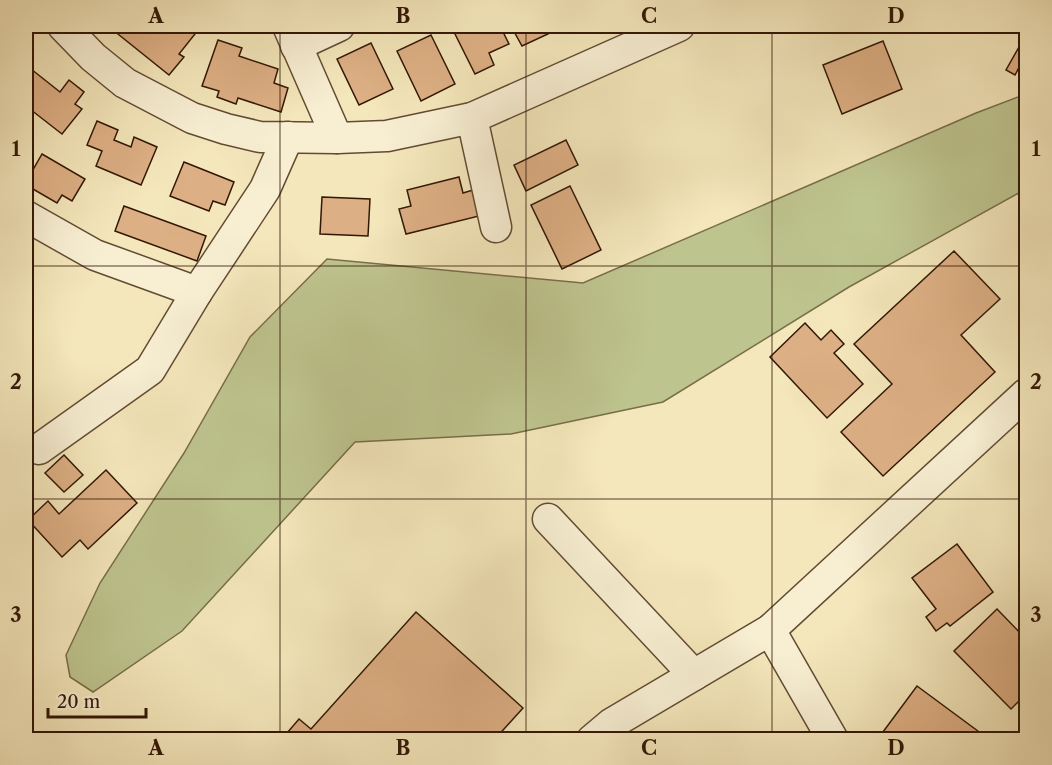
<svg xmlns="http://www.w3.org/2000/svg" width="1052" height="765" font-family="'Libre Caslon Text',serif">
	<rect width="100%" height="100%" fill="#f4e7bb"/>
	<filter id="stains"><feTurbulence type="fractalNoise" baseFrequency=".00333" numOctaves="4"/><feColorMatrix values="0 0 0 0 .2 0 0 0 0 .09 0 0 0 0 .02 0 0 0 .5 -.17"/></filter>
	<radialGradient id="worn" r=".72"><stop offset=".6" stop-color="#630" stop-opacity="0"/><stop offset="1" stop-color="#630" stop-opacity=".3"/></radialGradient>
	<path fill="#bec48e" stroke="#786e4a" stroke-width="1.5" d="M1026 94V189L849 287 663 402 511 434 355 442 182 631 93 692 70 677 66 655 100 583 184 453 250 337 327 259 583 283 976 113Z"/>
	<g fill="#ddaf84" stroke="#321706" stroke-width="1.5">
		<path d="M108 26H184L195 34 179 54 184 57 169 75Z"/>
		<path d="M451 26H500L509 44 489 53 494 65 475 74Z"/>
		<path d="M511 26H565L522 46Z"/>
		<path d="M431 35 455 84 421 101 397 51Z"/>
		<path d="M218 40 242 48 239 56 278 69 274 83 288 88 281 112 238 98 236 104 217 97 219 91 202 86Z"/>
		<path d="M883 41 902 89 842 114 823 65Z"/>
		<path d="M371 43 393 89 359 105 337 59Z"/>
		<path d="M1019 47 1026 51V54L1015 75 1006 70Z"/>
		<path d="M26 65 60 92 69 80 84 92 75 104 82 109 62 134 26 106Z"/>
		<path d="M97 121 118 130 114 140 131 147 134 137 157 147 141 185 96 166 102 151 87 145Z"/>
		<path d="M566 140 578 165 526 191 514 165Z"/>
		<path d="M42 154 85 179 72 201 62 195 57 203 26 185V182Z"/>
		<path d="M184 162 234 182 225 205 213 201 209 211 170 196Z"/>
		<path d="M459 177 463 193 473 190 479 216 406 234 399 209 411 206 407 190Z"/>
		<path d="M570 186 601 250 562 269 531 205Z"/>
		<path d="M322 197 370 199 368 236 320 234Z"/>
		<path d="M124 206 206 236 197 261 115 231Z"/>
		<path d="M954 251 1000 299 961 335 995 372 883 476 841 432 892 384 854 344Z"/>
		<path d="M805 323 821 340 831 330 844 344 834 353 863 384 827 418 770 357Z"/>
		<path d="M64 455 83 475 64 492 45 473Z"/>
		<path d="M106 470 137 503 88 549 80 540 62 557 28 520 48 501 59 514Z"/>
		<path d="M957 544 993 592 950 626 947 623 936 631 926 617 936 609 912 578Z"/>
		<path d="M997 609 1026 639V694L1011 709 954 651Z"/>
		<path d="M416 612 523 708 494 740H281L299 719 311 729Z"/>
		<path d="M917 686 990 740H877Z"/>
	</g>
	<g fill="none" stroke-linecap="round" stroke-linejoin="round">
		<g stroke="#624b33" stroke-width="33">
			<g id="street">
				<path d="M63 26 93 57 125 83 192 118 226 129 260 137 337 138 387 136 472 118 679 26"/>
				<path d="M288 26 337 138"/>
				<path d="M296 46 339 26"/>
				<path d="M472 118 496 227"/>
				<path d="M26 216 95 255 197 292"/>
				<path d="M39 449 150 370 197 292 265 189 288 137"/>
				<path d="M548 519 694 675"/>
				<path d="M770 630 833 740"/>
				<path d="M592 740 611 724 770 630 1026 394"/>
			</g>
		</g>
		<use href="#street" stroke="#f8efd3" stroke-width="30"/>
	</g>
	<path fill="none" stroke="#321706" stroke-width="1.5" stroke-opacity="0.55" d="M280 26V740M526 26V740M772 26V740M26 266H1026M26 499H1026"/>
	<rect width="1052" height="765" fill="none" stroke="#f4e7bb" stroke-width="66"/>
	<path d="M48 708v9h98v-9" fill="none" stroke="#321706" stroke-width="3"/>
	<text x="57" y="708" font-size="18" fill="#321706" stroke="#f8efd3" stroke-width="4.5" paint-order="stroke">20 m</text>
	<rect x="33" y="33" width="986" height="699" fill="none" stroke="#321706" stroke-width="2"/>
	<g font-size="20" text-anchor="middle" font-weight="bold" fill="#321706">
		<text x="156" y="23">A</text>
		<text x="403" y="23">B</text>
		<text x="649" y="23">C</text>
		<text x="896" y="23">D</text>
		<text x="16" y="156">1</text>
		<text x="1036" y="156">1</text>
		<text x="16" y="389">2</text>
		<text x="1036" y="389">2</text>
		<text x="16" y="622">3</text>
		<text x="1036" y="622">3</text>
		<text x="156" y="755">A</text>
		<text x="403" y="755">B</text>
		<text x="649" y="755">C</text>
		<text x="896" y="755">D</text>
	</g>
	<rect width="100%" height="100%" filter="url(#stains)"/>
	<rect width="100%" height="100%" fill="url(#worn)"/>
</svg>
